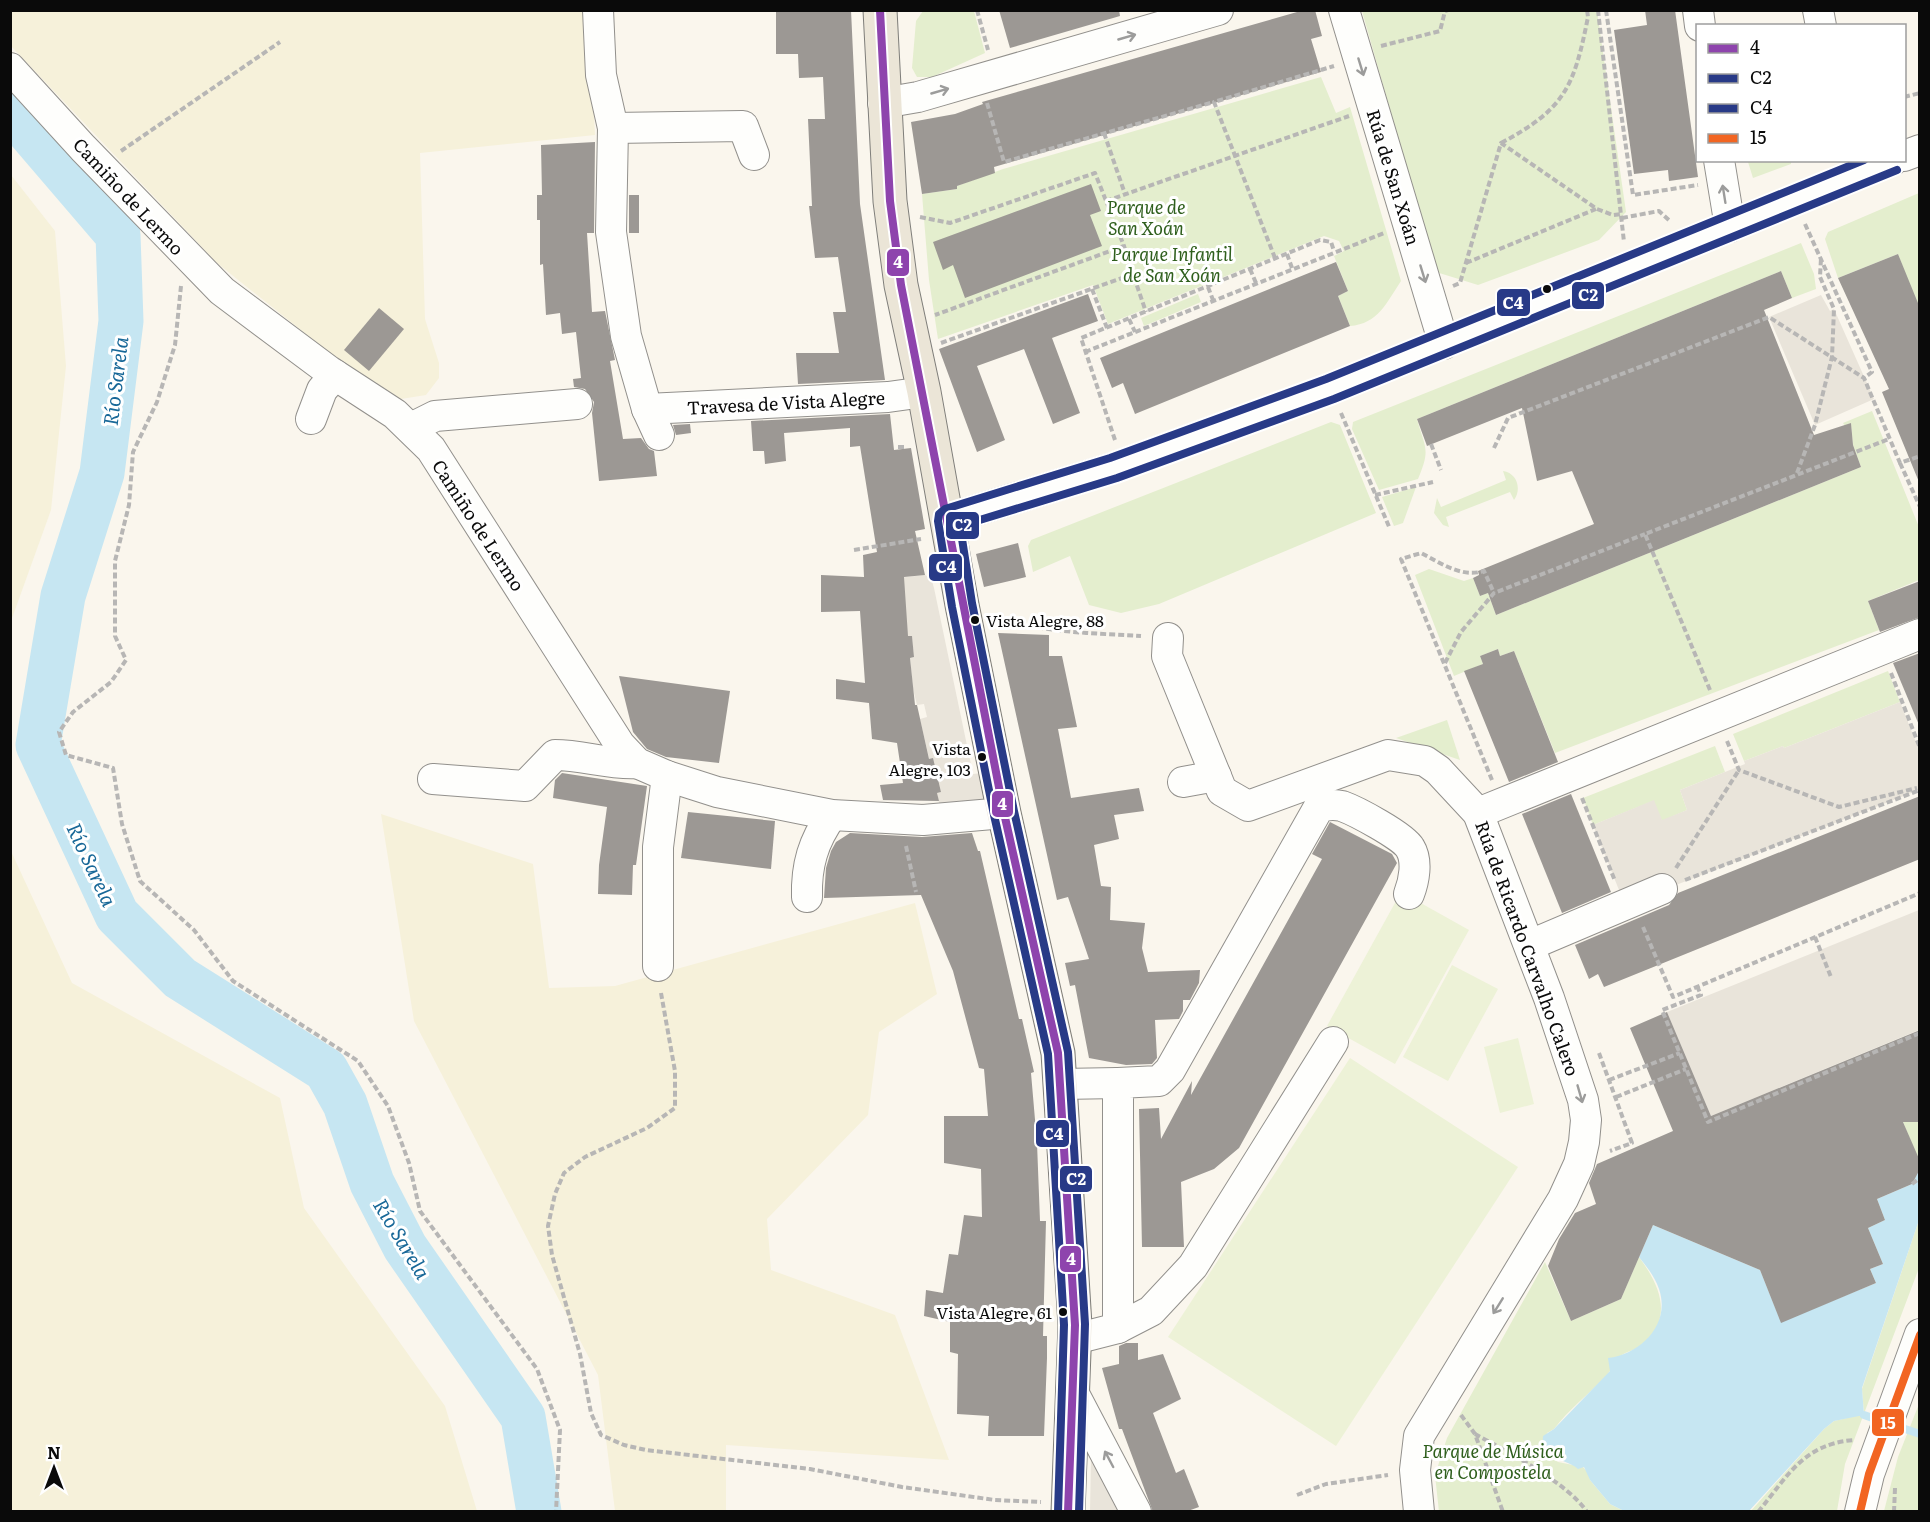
<svg xmlns="http://www.w3.org/2000/svg" width="1930" height="1522" font-family="Literata,serif">
	<rect width="100%" height="100%" fill="#faf6ed"/>
	<g fill="#f6f1da">
		<path d="M11 11H589L595 135 420 153 425 319 439 363V378L426 395 401 399 326 350 217 263 11 46Z"/>
		<path d="M11 175 55 231 66 366 51 510 11 621Z"/>
		<path d="M381 814 533 864 549 988 615 986 915 903 937 994 879 1032 868 1115 767 1219 771 1270 895 1315 949 1460 726 1445V1511H615L598 1375 414 1021Z"/>
		<path d="M10 849 72 983 280 1098 304 1208 445 1406 477 1511H11Z"/>
	</g>
	<g fill="#e4eece">
		<path d="M923 11H974L985 53 932 77H917L912 68 916 21Z"/>
		<path d="M1362 11H1597L1626 212 1599 240 1478 285 1436 272Z"/>
		<path d="M1321 77 1336 113 1350 107 1401 281C1387 302 1378 324 1350 326L1338 296 1348 291 1334 256 1344 251 1339 241 1324 236 1108 324 1093 285 938 339 929 280 922 194 957 189V186L1003 169Z"/>
		<path d="M1762 161H1791V164L1753 178 1748 162Z"/>
		<path d="M1919 193V310L1898 254 1838 278 1825 239 1828 232Z"/>
		<path d="M1801 243 1814 274 1816 289 1792 298 1781 271 1417 419C1425 449 1431 448 1418 479L1379 490 1352 429 1353 422Z"/>
		<path d="M1198 294 1201 302 1144 326 1141 318Z"/>
		<path d="M1872 411 1919 527V580L1868 601 1879 630 1555 753 1514 651 1500 656 1498 649 1480 656 1483 664 1454 676 1415 575 1429 569 1464 581 1473 578 1480 596 1488 593 1496 615 1861 467 1853 445 1851 423 1845 426 1843 423Z"/>
		<path d="M1331 422 1340 425 1376 513 1159 604 1121 613 1089 605 1070 556 1033 572 1028 546 1031 540Z"/>
		<path d="M1503 471C1517 473 1522 489 1514 500L1510 492 1446 517 1449 527 1443 525 1434 513 1437 498 1441 507 1506 480Z"/>
		<path d="M1416 487 1403 523 1394 526 1382 497Z"/>
		<path d="M1888 671 1900 702 1784 748 1783 746 1744 761 1733 734Z"/>
		<path d="M1447 720 1460 760 1396 738Z"/>
		<path d="M1715 746 1725 772 1680 790 1687 810 1662 821 1653 801 1593 825 1583 798Z"/>
		<path d="M1901 1117 1919 1122V1161Z"/>
		<path d="M1919 1220V1268L1845 1464 1837 1511 1750 1512 1824 1429 1834 1421 1864 1414 1862 1389Z"/>
		<path d="M1639 1257C1659 1284 1674 1316 1644 1344 1637 1350 1626 1351 1619 1357 1614 1362 1611 1371 1606 1376 1589 1394 1569 1409 1554 1429L1547 1433 1543 1453 1558 1462 1583 1467 1589 1474 1590 1480 1610 1504 1624 1511 1439 1512 1435 1475 1447 1438 1545 1262 1571 1321 1621 1299Z"/>
		<path d="M1919 1404V1511H1884L1898 1457Z"/>
	</g>
	<g fill="#edf2d7">
		<path d="M1401 892 1469 930 1395 1064 1327 1026Z"/>
		<path d="M1452 965 1498 989 1448 1081 1403 1057Z"/>
		<path d="M1518 1038 1534 1104 1500 1113 1484 1047Z"/>
		<path d="M1350 1058 1518 1167 1336 1446 1168 1337Z"/>
	</g>
	<g fill="#e9e4da">
		<path d="M1821 295 1830 311 1834 309 1874 399 1815 425 1769 317Z"/>
		<path d="M925 575 931 578 934 588 973 774 982 773 988 802 941 812 937 793 941 792 938 779 934 780 920 719 927 717 924 704 917 705 913 689 910 658 914 657 912 637 908 636 888 579Z"/>
		<path d="M1900 702 1919 750V790L1625 905 1593 825 1654 800 1662 820 1687 810 1680 790 1745 764 1744 761 1783 746 1784 748Z"/>
		<path d="M1919 910V1030L1711 1116 1667 1012Z"/>
		<path d="M1094 1457 1119 1511 1090 1512 1091 1458Z"/>
	</g>
	<path fill="#c6e6f2" d="M1919 1169V1220L1862 1388 1864 1415 1834 1421 1824 1429 1749 1511H1624L1610 1504 1590 1480 1584 1467 1578 1469C1571 1462 1554 1459 1542 1452L1543 1436 1554 1429 1610 1371 1608 1358C1641 1354 1671 1324 1659 1289 1655 1277 1647 1267 1639 1257L1653 1225 1760 1270 1781 1322 1876 1283 1870 1269 1883 1264 1868 1228 1885 1220 1877 1199 1912 1184Z"/>
	<g fill="none" stroke-linecap="round" stroke-linejoin="round">
		<g stroke="#c6e6f2" stroke-width="8">
			<path d="M1864 1415 1881 1421"/>
			<path d="M1893 1425 1920 1434"/>
		</g>
		<path stroke="#c6e6f2" stroke-width="45" d="M10 109 118 235 121 321 102 473 63 596 38 745 117 915 180 978 326 1070 345 1104 372 1183 405 1247 523 1417 539 1512"/>
	</g>
	<g fill="#9c9894">
		<path d="M776 10H851L860 204 885 380 798 384 796 353H839L833 312H846L838 257 815 258 809 206H812L808 119H825L823 77 799 78 798 54H776Z"/>
		<path d="M999 10H1119L1120 16 1010 48Z"/>
		<path d="M1304 10H1315L1322 36 1311 39 1321 72 994 167 995 173 957 186V189L922 194 911 122 955 114 983 104 982 102Z"/>
		<path d="M1645 10H1675L1698 177 1669 181 1668 170 1634 174 1614 30 1647 25Z"/>
		<path d="M595 142 594 233H587L592 312 605 311 615 360 610 361 623 439 641 438 649 449 654 451 657 476 599 481 592 413 594 402 585 389 574 387 573 379 581 378 576 332 562 334 560 313 546 315 543 264 540 265V220H537V195H542L541 145Z"/>
		<path d="M1091 184 1101 211 1090 215 1102 246 965 298 953 265 943 270 933 242Z"/>
		<rect x="629" y="195" width="10" height="38"/>
		<path d="M1898 254 1920 308 1919 482 1882 392 1889 389 1838 278Z"/>
		<path d="M1336 262 1348 291 1338 296 1350 326 1135 414 1123 383 1112 388 1100 358Z"/>
		<path d="M1781 271 1792 298 1764 310 1814 435 1851 423 1853 445 1861 467 1496 615 1488 593 1480 596 1473 578 1479 575 1478 571 1594 524 1572 471 1537 481 1522 408 1427 446 1417 419Z"/>
		<path d="M1088 294 1098 321 1052 338 1080 413 1053 424 1024 349 977 366 1005 440 977 452 939 349Z"/>
		<path d="M379 308 404 329 369 371 344 350Z"/>
		<path d="M890 414 894 450 911 448 925 529 915 531 925 575 904 577 908 636H912L914 657 910 658 915 705H917L929 759 933 758 941 792 937 793 939 801 877 800H883L880 785 903 783 897 743 872 739 869 703 836 699V679L865 683 860 611 821 612V575L864 577 863 555 877 552 860 446 850 447V428L784 433 786 461 765 464 764 451H753L751 421Z"/>
		<path d="M690 424 691 433 676 435 673 425Z"/>
		<path d="M1018 543 1026 577 984 587 976 554Z"/>
		<path d="M1920 581V617L1880 632 1868 601Z"/>
		<path d="M998 633 1049 635V656H1062L1077 727 1058 729 1071 798 1139 788 1144 811 1114 815 1119 839 1094 845 1101 886 1111 887 1110 920 1145 923 1142 948 1148 972 1200 970 1199 983 1190 1000H1183V1011L1179 1019 1155 1020 1157 1058 1152 1064 1126 1065 1089 1058 1075 985 1070 986 1065 963 1089 959 1068 897 1057 900Z"/>
		<path d="M1498 649 1500 656 1514 651 1558 762 1509 782 1464 671 1483 664 1480 656Z"/>
		<path d="M1920 653V725H1919L1893 663Z"/>
		<path d="M619 676 730 691 719 763 666 757 647 749 633 732Z"/>
		<path d="M562 773 647 786 636 865H633L632 895 598 894 599 865 607 807 553 798 555 780Z"/>
		<path d="M1571 794 1611 892 1562 913 1522 814Z"/>
		<path d="M1920 796V859L1604 987 1598 974 1589 979 1575 945 1669 905 1678 893Z"/>
		<path d="M688 812 775 821 771 869 681 858Z"/>
		<path d="M1330 822 1392 854 1397 863 1239 1148 1214 1169 1181 1182 1184 1247H1142L1139 1109 1159 1108 1161 1139 1192 1081 1191 1095 1322 859 1312 854Z"/>
		<path d="M850 833 922 837 972 833 978 851H980L1019 1019H1022L1034 1072 1031 1073 1037 1143 1040 1221H1046L1043 1336H1047V1358L1044 1436H988L989 1416 957 1414 958 1354 950 1352V1322L924 1316 926 1290 943 1293 949 1254 958 1255 964 1215 982 1217 981 1169 944 1163V1116H988L984 1069 979 1068 953 971 921 895 824 898 826 868 831 851 836 842Z"/>
		<path d="M1667 1012 1711 1116 1920 1030V1122H1903L1920 1161V1169L1912 1184 1877 1199 1885 1220 1868 1228 1883 1264 1870 1269 1876 1283 1781 1323 1760 1270 1653 1225 1621 1299 1571 1321 1548 1266 1559 1239 1575 1213 1596 1204 1589 1183 1597 1164 1673 1131 1630 1028Z"/>
		<path d="M1126 1343H1138V1360L1163 1354 1181 1399 1153 1413 1176 1473 1184 1469 1199 1507 1185 1512H1153L1122 1429H1119L1102 1368 1119 1364V1346Z"/>
	</g>
	<g fill="none" stroke-linecap="round" stroke-linejoin="round">
		<g stroke="#92908c" stroke-width="32">
			<g id="minor">
				<path d="M598 10 601 75 613 128 611 232 626 336 647 409 888 397 924 392"/>
				<path d="M1344 10 1444 344"/>
				<path d="M1698 10 1700 26"/>
				<path d="M1818 10 1821 26"/>
				<path d="M10 68 83 148 222 291 329 371 395 414 431 449 620 745 637 763 667 776 717 792 832 815 923 820 1004 813"/>
				<path d="M883 103 918 97 1218 10"/>
				<path d="M613 128 743 126 754 155"/>
				<path d="M1904 156 1920 150"/>
				<path d="M1719 160 1730 227"/>
				<path d="M647 409 659 435"/>
				<path d="M311 419 322 390 335 375"/>
				<path d="M411 428 435 416 577 404"/>
				<path d="M948 519 1113 468 1330 389 1893 160"/>
				<path d="M1168 638 1167 656 1222 791 1248 806 1388 755 1425 761 1438 770 1478 813 1549 998 1583 1100 1586 1120 1584 1142 1579 1164 1563 1199 1419 1436 1415 1470 1419 1512"/>
				<path d="M433 779 525 786 555 755C583 755 610 765 637 763"/>
				<path d="M1183 782 1216 776"/>
				<path d="M1478 813 1920 634"/>
				<path d="M807 897C806 866 813 841 832 815"/>
				<path d="M1530 945 1662 889"/>
				<path d="M658 966V847L667 776"/>
				<path d="M1061 1084 1118 1083"/>
				<path d="M1118 1328 1151 1311 1193 1266 1333 1042"/>
				<path d="M1075 1339 1118 1328V1083L1159 1081 1170 1070 1319 807C1326 805 1334 804 1342 806 1356 811 1403 836 1410 848 1418 861 1414 881 1409 894"/>
				<path d="M1074 1394 1136 1512"/>
				<path d="M1860 1512 1869 1474 1920 1334"/>
			</g>
		</g>
		<g stroke="#7f7e7a" stroke-width="35">
			<path id="major" d="M880 10 890 201 901 285 924 392 962 605 1004 813 1058 1053 1075 1325 1068 1512"/>
		</g>
		<g stroke="#b7b6b5" stroke-width="4" stroke-dasharray="6 3" stroke-linecap="butt">
			<path d="M977 10 988 50"/>
			<path d="M1598 10 1624 242"/>
			<path d="M1606 10 1633 195 1698 185"/>
			<path d="M1381 46 1440 31 1445 11 1448 10"/>
			<path d="M1904 97 1920 93"/>
			<path d="M987 103 1004 162 1214 102"/>
			<path d="M1104 133 1125 194"/>
			<path d="M1501 143C1565 109 1574 87 1588 17L1587 10"/>
			<path d="M121 151 280 42"/>
			<path d="M1106 201 1349 116"/>
			<path d="M920 217 950 223 1095 173 1124 246 935 315"/>
			<path d="M1622 218 1659 211 1671 222"/>
			<path d="M1805 224 1872 372 1864 378"/>
			<path d="M1124 246 1133 274"/>
			<path d="M1287 254 1292 268"/>
			<path d="M1275 258 1214 102 1334 66"/>
			<path d="M1466 263 1596 209"/>
			<path d="M1250 269 1256 283"/>
			<path d="M181 286 175 345 157 402 133 452 129 505 115 561V636L126 660 111 682 73 712 59 732 66 755 113 768 122 824 140 881 194 930 233 981 358 1061 388 1106 409 1163 420 1211 537 1369 560 1430 556 1512"/>
			<path d="M1453 286 1460 283 1501 143 1597 209 1613 215 1622 214"/>
			<path d="M1208 287 1213 300"/>
			<path d="M1092 289 1107 328"/>
			<path d="M1129 319 1135 332"/>
			<path d="M941 343 1133 274 1146 312"/>
			<path d="M1085 352 1384 233"/>
			<path d="M1341 413 1390 529"/>
			<path d="M1115 440 1081 338 1320 240 1331 242 1334 251"/>
			<path d="M1431 444 1441 470"/>
			<path d="M898 447H907"/>
			<path d="M1494 448 1508 418 1769 317 1864 378 1900 463 1920 456"/>
			<path d="M1900 463 1920 507"/>
			<path d="M1797 473 1815 425 1832 357 1834 309 1820 277 1821 258"/>
			<path d="M1375 495 1433 482"/>
			<path d="M854 550 921 539"/>
			<path d="M994 616C1040 633 1092 633 1141 636"/>
			<path d="M1445 663 1461 632 1494 593 1645 534"/>
			<path d="M1891 673 1920 748"/>
			<path d="M1710 690 1645 534 1889 439"/>
			<path d="M1727 741 1739 770 1839 807 1917 788"/>
			<path d="M1492 780 1401 559 1421 553C1441 563 1461 578 1484 571L1494 593"/>
			<path d="M1582 798 1615 881"/>
			<path d="M906 846 916 892"/>
			<path d="M1676 868 1739 770"/>
			<path d="M1685 880 1920 790"/>
			<path d="M1643 927 1673 997 1920 893"/>
			<path d="M1815 937 1831 977"/>
			<path d="M1697 986 1701 995 1662 1010 1708 1122 1920 1033"/>
			<path d="M661 993 675 1071V1108L647 1128 585 1157 564 1173 555 1194 548 1226 552 1255 580 1354 591 1413 601 1435 624 1445 646 1450 810 1469 902 1487 995 1500 1041 1502"/>
			<path d="M1599 1053 1632 1143 1610 1151"/>
			<path d="M1609 1080 1680 1053"/>
			<path d="M1616 1097 1686 1069"/>
			<path d="M1912 1184 1920 1178"/>
			<path d="M1461 1415 1475 1434 1503 1512"/>
			<path d="M1475 1434C1506 1451 1568 1483 1587 1512"/>
			<path d="M1297 1495 1326 1484 1388 1475"/>
			<path d="M1758 1512C1788 1476 1803 1444 1854 1440"/>
			<path d="M1894 1512 1895 1488"/>
		</g>
		<use href="#minor" stroke="#fefefc" stroke-width="30"/>
		<use href="#major" stroke="#ebe5d7" stroke-width="33"/>
		<g stroke="#fff" stroke-width="12">
			<path id="bus-1" d="M880 10 890 201 901 285 1004 813 1058 1053 1075 1325 1068 1512"/>
		</g>
		<g stroke="#fff" stroke-width="12">
			<path id="bus-2" d="M1079 1512 1085 1324 1068 1052 1014 811 972 603 960 526 1117 478 1334 399 1897 170"/>
		</g>
		<g stroke="#fff" stroke-width="12">
			<path id="bus-3" d="M1058 1512 1064 1325 1048 1054 994 815 952 607 938 521 939 514 945 509 1110 458 1326 379 1864 160"/>
		</g>
		<g stroke="#fff" stroke-width="12">
			<path id="bus-4" d="M1860 1512 1869 1474 1920 1335"/>
		</g>
		<use href="#bus-1" stroke="#8e44ad" stroke-width="8"/>
		<use href="#bus-2" stroke="#283a87" stroke-width="8"/>
		<use href="#bus-3" stroke="#283a87" stroke-width="8"/>
		<use href="#bus-4" stroke="#f26522" stroke-width="8"/>
	</g>
	<defs><path id="oneway-shaft" d="M-6 0H5M1.5-3L5.5 0L1.5 3" fill="none" stroke-width="1.6" stroke-linecap="round" stroke-linejoin="round" transform="scale(1.5)"/></defs>
	<g stroke="#9c9c9b">
		<use href="#oneway-shaft" transform="translate(1127 37) rotate(-16)"/>
		<use href="#oneway-shaft" transform="translate(1361 67) rotate(73)"/>
		<use href="#oneway-shaft" transform="translate(940 91) rotate(-16)"/>
		<use href="#oneway-shaft" transform="translate(1724 194) rotate(-99)"/>
		<use href="#oneway-shaft" transform="translate(1423 274) rotate(73)"/>
		<use href="#oneway-shaft" transform="translate(1580 1094) rotate(74)"/>
		<use href="#oneway-shaft" transform="translate(1498 1306) rotate(122)"/>
		<use href="#oneway-shaft" transform="translate(1109 1459) rotate(-118)"/>
	</g>
	<g fill="#0a0a0a" stroke="#fff" stroke-width="2">
		<circle cx="1547" cy="289" r="5"/>
		<circle cx="975" cy="620" r="5"/>
		<circle cx="982" cy="757" r="5"/>
		<circle cx="1063" cy="1312" r="5"/>
	</g>
	<g text-anchor="middle" dominant-baseline="central" stroke-width="6" stroke-linejoin="round" paint-order="stroke">
		<g font-size="16" fill="#0a0a0a" stroke="#fff" text-anchor="end">
			<text x="986" y="620" text-anchor="start">Vista Alegre, 88</text>
			<text x="971" y="748">Vista<tspan x="971" dy="21">Alegre, 103</tspan></text>
			<text x="1052" y="1312">Vista Alegre, 61</text>
		</g>
		<g font-size="18" fill="#0a0a0a" stroke="#fff">
			<text transform="translate(1394 177) rotate(73)">Rúa de San Xoán</text>
			<text transform="translate(129 196) rotate(47)">Camiño de Lermo</text>
			<text transform="translate(786 402) rotate(-3)">Travesa de Vista Alegre</text>
			<text transform="translate(479 525) rotate(57)">Camiño de Lermo</text>
			<text transform="translate(1528 948) rotate(70)">Rúa de Ricardo Carvalho Calero</text>
		</g>
		<g font-size="18" font-style="italic" fill="#2f5f1d" stroke="#fff">
			<text x="1146" y="206">Parque de<tspan x="1146" dy="21">San Xoán</tspan></text>
			<text x="1172" y="253">Parque Infantil<tspan x="1172" dy="21">de San Xoán</tspan></text>
			<text x="1493" y="1450">Parque de Música<tspan x="1493" dy="21">en Compostela</tspan></text>
		</g>
		<g font-size="20" font-style="italic" fill="#186898" stroke="#fff">
			<text transform="translate(114 381) rotate(-83)">Río Sarela</text>
			<text transform="translate(93 864) rotate(65)">Río Sarela</text>
			<text transform="translate(403 1238) rotate(59)">Río Sarela</text>
		</g>
	</g>
	<g stroke="#fff" stroke-width="2">
		<rect x="886" y="248" width="24" height="29" rx="6" fill="#8e44ad"/>
		<rect x="1571" y="281" width="34" height="29" rx="6" fill="#283a87"/>
		<rect x="1496" y="288" width="35" height="29" rx="6" fill="#283a87"/>
		<rect x="945" y="511" width="35" height="29" rx="6" fill="#283a87"/>
		<rect x="928" y="553" width="35" height="29" rx="6" fill="#283a87"/>
		<rect x="991" y="790" width="23" height="28" rx="6" fill="#8e44ad"/>
		<rect x="1035" y="1119" width="35" height="29" rx="6" fill="#283a87"/>
		<rect x="1059" y="1165" width="34" height="28" rx="6" fill="#283a87"/>
		<rect x="1059" y="1245" width="23" height="28" rx="6" fill="#8e44ad"/>
		<rect x="1871" y="1408" width="34" height="29" rx="6" fill="#f26522"/>
	</g>
	<g font-size="16" text-anchor="middle" font-weight="bold" fill="#fff">
		<text x="898" y="268">4</text>
		<text x="1588" y="301">C2</text>
		<text x="1513" y="309">C4</text>
		<text x="962" y="531">C2</text>
		<text x="946" y="573">C4</text>
		<text x="1002" y="810">4</text>
		<text x="1053" y="1140">C4</text>
		<text x="1076" y="1185">C2</text>
		<text x="1071" y="1265">4</text>
		<text x="1888" y="1429">15</text>
	</g>
	<rect width="1930" height="1522" fill="none" stroke="#0a0a0a" stroke-width="24"/>
	<rect x="1696" y="24" width="210" height="138" fill="#ffffff" stroke="#9d9d9d" stroke-width="1.5"/>
	<rect x="1708" y="44" width="30" height="9" fill="#8e44ad" stroke="#9d9d9d" stroke-width="1.5"/>
	<text x="1750" y="54" font-size="18" fill="#0a0a0a">4</text>
	<rect x="1708" y="74" width="30" height="9" fill="#283a87" stroke="#9d9d9d" stroke-width="1.5"/>
	<text x="1750" y="84" font-size="18" fill="#0a0a0a">C2</text>
	<rect x="1708" y="104" width="30" height="9" fill="#283a87" stroke="#9d9d9d" stroke-width="1.5"/>
	<text x="1750" y="114" font-size="18" fill="#0a0a0a">C4</text>
	<rect x="1708" y="134" width="30" height="9" fill="#f26522" stroke="#9d9d9d" stroke-width="1.5"/>
	<text x="1750" y="144" font-size="18" fill="#0a0a0a">15</text>
	<g transform="translate(54 1468)" stroke="#ffffff" stroke-width="4.5" paint-order="stroke">
	<path d="M0-4.5L10 22L0 15L-10 22Z" fill="#0a0a0a"/>
	<text y="-9" font-size="16" font-weight="bold" text-anchor="middle" fill="#0a0a0a">N</text>
	</g>
</svg>
